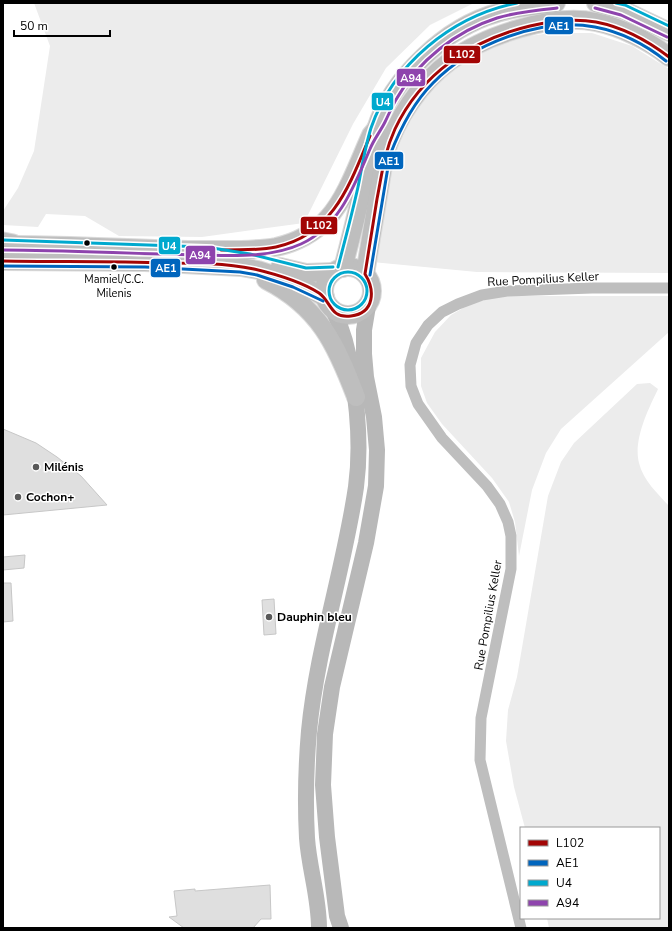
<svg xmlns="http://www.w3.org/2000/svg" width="672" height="931" font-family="'Nunito Sans',sans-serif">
	<rect width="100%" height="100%" fill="#fff"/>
	<g fill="#ececec">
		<path d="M34 3H474L430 25 386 68 353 124 304 223 202 237 119 236 85 216 46 214 38 227 3 225V211L18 188 34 151 50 46Z"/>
		<path d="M550 33H592L632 46 669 69V273L477 272 372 262 396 146 427 93 459 63 503 40Z"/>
		<path d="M499 296H669V332L561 429 546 453 532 490 519 556 515 522 509 502 492 478 442 424 427 403 421 386V358L435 332 451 315 470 304Z"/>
		<path d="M650 383 658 389C648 410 633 440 639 463 643 480 658 494 669 506V928H549L547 918H659V828H525L514 787 506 741 508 710 517 677 548 496 561 462 574 443 637 384Z"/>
	</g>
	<g fill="#dfdfdf" stroke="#c7c7c7">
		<path d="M3 429 36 443 57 457 81 476 107 505 3 515Z"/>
		<path d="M25 555 24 568 3 570V557Z"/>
		<path d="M3 583H11L13 621 3 622Z"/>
		<path d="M274 599 276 634 264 635 262 600Z"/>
		<path d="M270 885 271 919H261L253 928H184L169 917 177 916 174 891 195 889V891Z"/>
	</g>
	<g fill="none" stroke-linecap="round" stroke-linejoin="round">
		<g stroke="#dbdbdb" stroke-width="20">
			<g id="primary">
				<path d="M596 3 623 10 669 32"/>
				<path d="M3 245C71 244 138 250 206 250 229 250 253 251 276 247 295 243 315 233 328 218 347 197 359 161 371 135L376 129"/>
				<path d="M3 261 145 262 241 267 258 270 295 282 325 297"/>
				<circle cx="348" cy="291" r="24"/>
				<path d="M280 267 306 273 333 272"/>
				<path d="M343 268C351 237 359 207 365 176 369 161 371 144 376 129 392 78 446 27 497 13 516 7 536 5 556 3"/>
				<path d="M365 274 385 154C397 118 419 84 450 61 485 35 553 13 596 22 620 27 650 41 669 57"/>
				<path d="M266 280C319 307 336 344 356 397"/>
			</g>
		</g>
		<g stroke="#dbdbdb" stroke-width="23">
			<path id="highway" d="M3 243 13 245"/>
		</g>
		<path stroke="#bebebe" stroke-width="11" d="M521 928 480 760 481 718 511 569V536L508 522 500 504 487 486 442 438 418 404 411 386 410 365 416 343 428 325 442 312 458 304 482 295 507 291 592 288H669"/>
		<g stroke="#b8b8b8" stroke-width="16">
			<path d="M319 928C319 897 309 868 307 838 305 802 306 766 309 731 317 648 344 569 356 487 361 450 358 411 352 375 349 353 344 332 334 312"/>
			<path d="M341 928 337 916 327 837 323 785 325 734 332 687 366 543 376 486 377 450 374 417 366 377 364 354V330L368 306"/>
		</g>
		<use href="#primary" stroke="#bebebe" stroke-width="18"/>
		<use href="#highway" stroke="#bebebe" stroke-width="21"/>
		<g stroke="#fff" stroke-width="6">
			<g id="bus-1">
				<path d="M221 250C239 249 258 251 276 247 333 235 350 184 370 136"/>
				<path d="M3 261C57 262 112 261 166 263 195 263 225 263 254 269 275 274 300 281 319 293 331 301 330 319 351 316 375 313 375 290 365 274 369 249 373 224 377 199 382 174 384 153 395 129 421 74 471 40 530 26 551 21 574 18 596 22 622 27 648 41 669 57"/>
			</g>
		</g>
		<g stroke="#fff" stroke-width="6">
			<g id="bus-2">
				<path d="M3 266 145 267 240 272 257 275 293 287 323 301"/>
				<path d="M370 275 390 155C400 129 413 103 433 83 471 44 541 17 595 27 621 32 646 45 666 61"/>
			</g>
		</g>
		<g stroke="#fff" stroke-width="6">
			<g id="bus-3">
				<path d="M616 3 625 5 669 26"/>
				<path d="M3 240 206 247 250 254 306 268 333 267"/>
				<path d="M338 267C345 240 352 214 358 187 362 167 365 147 371 128 393 64 452 16 517 3"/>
				<circle cx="348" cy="291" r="19"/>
			</g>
		</g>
		<g stroke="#fff" stroke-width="6">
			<g id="bus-4">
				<path d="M595 8 621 15 667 37"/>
				<path d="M3 250C67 250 131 254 195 255 229 255 268 259 301 244 340 226 354 186 370 149 374 139 380 132 385 122 389 114 392 106 397 98 418 61 456 31 497 18 516 12 537 10 557 8"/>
			</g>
		</g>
		<use href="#bus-1" stroke="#a30505" stroke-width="3"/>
		<use href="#bus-2" stroke="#0065bd" stroke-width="3"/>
		<use href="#bus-3" stroke="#00a9ce" stroke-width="3"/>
		<use href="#bus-4" stroke="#8e44ad" stroke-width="3"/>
	</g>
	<g fill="#000" stroke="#fff" stroke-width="1.5">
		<circle cx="87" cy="243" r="3.5"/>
		<circle cx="114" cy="267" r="3.5"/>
	</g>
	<g fill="#595959" stroke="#fff" stroke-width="1.5">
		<circle cx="36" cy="467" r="4"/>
		<circle cx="18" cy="497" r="4"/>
		<circle cx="269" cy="617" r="4"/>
	</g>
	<g text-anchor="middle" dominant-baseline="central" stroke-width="3" stroke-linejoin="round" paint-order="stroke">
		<g font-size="11" fill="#000" stroke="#fff">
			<text x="114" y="279">Mamiel/C.C.<tspan x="114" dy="14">Milenis</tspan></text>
		</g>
		<g font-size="12" fill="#000" stroke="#fff">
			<text transform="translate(543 279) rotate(-3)">Rue Pompilius Keller</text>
			<text transform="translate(488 615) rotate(-80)">Rue Pompilius Keller</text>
		</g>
		<g font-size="12" font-weight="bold" fill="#000" stroke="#fff" text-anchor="start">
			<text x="44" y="467">Milénis</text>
			<text x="26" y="497">Cochon+</text>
			<text x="277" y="617">Dauphin bleu</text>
		</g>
	</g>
	<g stroke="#fff" stroke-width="1.5">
		<rect x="544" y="16" width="30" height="19" rx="4" fill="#0065bd"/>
		<rect x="443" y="45" width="38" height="19" rx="4" fill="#a30505"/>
		<rect x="396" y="68" width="30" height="19" rx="4" fill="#8e44ad"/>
		<rect x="371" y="92" width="23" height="19" rx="4" fill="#00a9ce"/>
		<rect x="374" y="151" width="30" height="19" rx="4" fill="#0065bd"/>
		<rect x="300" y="216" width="38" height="19" rx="4" fill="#a30505"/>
		<rect x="158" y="236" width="23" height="19" rx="4" fill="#00a9ce"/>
		<rect x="185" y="245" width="31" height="20" rx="4" fill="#8e44ad"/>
		<rect x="150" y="258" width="31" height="20" rx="4" fill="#0065bd"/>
	</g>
	<g font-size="11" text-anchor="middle" font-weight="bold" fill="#fff">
		<text x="559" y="30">AE1</text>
		<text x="462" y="58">L102</text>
		<text x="411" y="82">A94</text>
		<text x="383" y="106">U4</text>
		<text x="389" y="165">AE1</text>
		<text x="319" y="229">L102</text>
		<text x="169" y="250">U4</text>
		<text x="200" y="259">A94</text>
		<text x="166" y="272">AE1</text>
	</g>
	<rect width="672" height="931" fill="none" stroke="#000000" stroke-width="8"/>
	<rect x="520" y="827" width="140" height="92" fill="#ffffff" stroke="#999999"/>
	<rect x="528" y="840" width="20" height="6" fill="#a30505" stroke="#999999"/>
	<text x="556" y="847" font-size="12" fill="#000000">L102</text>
	<rect x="528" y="860" width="20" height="6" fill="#0065bd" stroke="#999999"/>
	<text x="556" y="867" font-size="12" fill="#000000">AE1</text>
	<rect x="528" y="880" width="20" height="6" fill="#00a9ce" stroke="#999999"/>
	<text x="556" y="887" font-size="12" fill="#000000">U4</text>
	<rect x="528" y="900" width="20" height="6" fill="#8e44ad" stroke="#999999"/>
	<text x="556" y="907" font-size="12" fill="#000000">A94</text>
	<path d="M14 30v6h96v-6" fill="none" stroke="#000000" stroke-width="2"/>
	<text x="20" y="30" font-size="12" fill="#000000" stroke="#ffffff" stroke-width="3" paint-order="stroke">50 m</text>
</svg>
